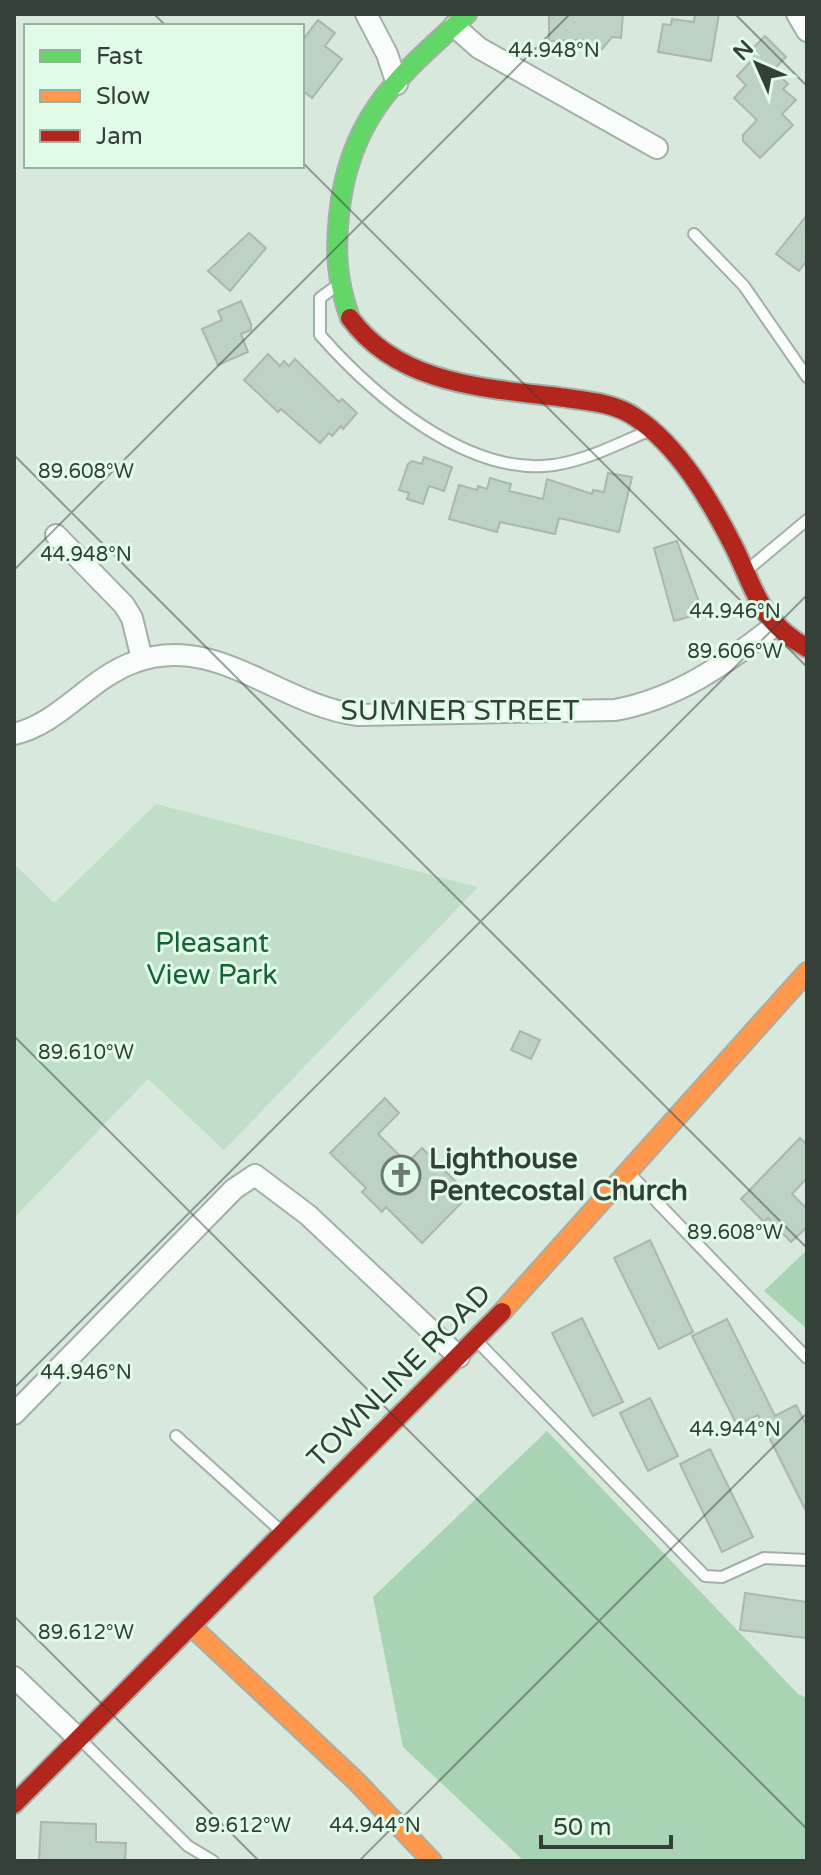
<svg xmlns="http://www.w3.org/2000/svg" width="821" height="1875" font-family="'Varela Round',sans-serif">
	<rect width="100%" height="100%" fill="#d9e8dd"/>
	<path fill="#c1dec9" d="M156 804 478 887 224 1150 148 1079 14 1218V864L54 903Z"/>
	<g fill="#a8d3b5">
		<path d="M807 1250V1329L764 1291Z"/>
		<path d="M547 1431 798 1694 807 1698V1861H524L403 1747 373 1597Z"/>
	</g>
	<g fill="#bed2c4" stroke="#abb6ae" stroke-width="2">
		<path d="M549 14H623L621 38 612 37 602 49 594 50 583 40 549 41Z"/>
		<path d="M695 14H719L711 61 658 52 663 24 671 25 672 19 694 22Z"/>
		<path d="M318 20 335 33 325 46 342 59 312 98 302 90V41Z"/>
		<path d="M765 36 786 57 773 70 788 84 783 89 796 100 782 114 793 125 760 158 743 141V135L757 120 734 98 746 85 737 76 754 58 749 52Z"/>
		<path d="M807 215V260L799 271 776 254Z"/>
		<path d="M249 233 266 248 230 291 208 271Z"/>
		<path d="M241 301 251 324V330L241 334 248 352 218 365 202 329 222 320 218 311Z"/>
		<path d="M268 354 280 366 284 361 289 366 295 359 339 402 342 399 357 413 343 429 341 426 332 436 329 433 320 443 281 409 278 412 244 380Z"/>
		<path d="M424 457 452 467 444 491 429 486 423 504 407 499 409 493 399 490 408 464 412 461 422 464Z"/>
		<path d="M608 473 632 477 619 532 559 518 555 534 500 522 497 532 449 519 459 485 477 490 478 486 487 489 490 478 511 484 509 491 543 499 547 479 592 494 593 490 604 492Z"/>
		<path d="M677 541 703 613 674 621 654 548Z"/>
		<path d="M520 1031 540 1040 531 1059 511 1050Z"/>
		<path d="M385 1098 399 1113 378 1134 407 1163 422 1148 469 1195 422 1243 386 1207 382 1212 362 1192 366 1188 330 1153Z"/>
		<path d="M800 1138 807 1145V1178L792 1194 807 1209V1227L791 1242 768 1218 764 1222 741 1199Z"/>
		<path d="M650 1240 693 1332 659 1349 614 1258Z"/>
		<path d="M582 1318 623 1402 593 1416 552 1333Z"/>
		<path d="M727 1319 775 1416 796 1405 807 1426V1513L758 1415 737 1425 692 1336Z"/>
		<path d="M650 1398 678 1456 648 1471 620 1413Z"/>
		<path d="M710 1449 753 1537 722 1552 680 1464Z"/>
		<path d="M745 1593 807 1602V1638L740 1630Z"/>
		<path d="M41 1822 96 1824V1842L126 1843 125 1861H39Z"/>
	</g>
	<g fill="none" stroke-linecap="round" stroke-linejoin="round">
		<g stroke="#a4afa7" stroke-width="14">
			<g id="lane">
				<path d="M694 234 744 286 807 377"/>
				<path d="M335 287 320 298V335C373 395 467 477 554 465 586 460 616 445 646 432"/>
				<path d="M746 571 807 520"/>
				<path d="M631 1175 807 1358"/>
				<path d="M477 1341 705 1576 722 1577 764 1558 807 1560"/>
				<path d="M176 1436 281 1531"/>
				<path d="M81 1740 188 1846 213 1861"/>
			</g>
		</g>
		<g stroke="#a4afa7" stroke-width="24">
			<g id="street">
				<path d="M366 14 387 54 397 84"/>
				<path d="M797 14 807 31"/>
				<path d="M454 26 479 48 657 148"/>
				<path d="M56 535 124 605 132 618 142 659"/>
				<path d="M14 734C61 723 89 678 135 662 215 632 279 705 358 715L615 710C676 699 726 664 773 627"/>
				<path d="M14 1414 234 1189 255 1175 308 1215 459 1357"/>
				<path d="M14 1677 79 1739"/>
			</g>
		</g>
		<g stroke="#a4afa7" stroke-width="22">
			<path id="fast" d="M350 318C337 281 335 254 339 215 349 116 398 77 467 14"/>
		</g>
		<g stroke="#a4afa7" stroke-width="22">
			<g id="slow">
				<path d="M502 1312 807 972"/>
				<path d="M191 1626 356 1781 432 1861"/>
			</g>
		</g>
		<g stroke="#a4afa7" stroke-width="22">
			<g id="jam">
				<path d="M350 318C398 384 484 388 559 397 585 401 613 402 635 417 679 446 711 502 734 547 757 594 759 620 807 648"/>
				<path d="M14 1804 502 1312"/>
			</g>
		</g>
		<use href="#lane" stroke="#f9fcfa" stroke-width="10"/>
		<use href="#street" stroke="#f9fcfa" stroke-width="20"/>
		<use href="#fast" stroke="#63d668" stroke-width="18"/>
		<use href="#slow" stroke="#ff974d" stroke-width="18"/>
		<use href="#jam" stroke="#b3261e" stroke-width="18"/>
	</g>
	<path fill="none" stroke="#343f37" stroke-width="2" stroke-opacity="0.45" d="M154 14 166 26M735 14 807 86M302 162 807 667M14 455 807 1248M14 570 570 14M14 1036 807 1829M14 1388 807 595M14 1616 259 1861M359 1861 807 1413"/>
	<defs>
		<g id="church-ring" transform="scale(2)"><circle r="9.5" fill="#e0fbe7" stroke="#6e7a71" stroke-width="1.5"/><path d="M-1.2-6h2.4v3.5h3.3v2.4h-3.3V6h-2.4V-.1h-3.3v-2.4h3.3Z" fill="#6e7a71"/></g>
	</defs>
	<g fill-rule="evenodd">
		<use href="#church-ring" x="401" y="1175"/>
	</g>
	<g text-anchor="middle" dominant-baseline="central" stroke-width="6" stroke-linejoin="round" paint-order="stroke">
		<g font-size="28" fill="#343f37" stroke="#e0fbe7">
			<text x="460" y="711">SUMNER STREET</text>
			<text transform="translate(399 1376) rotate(-45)">TOWNLINE ROAD</text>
		</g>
		<g font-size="28" fill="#176238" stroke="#e0fbe7">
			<text x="212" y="943">Pleasant<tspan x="212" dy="32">View Park</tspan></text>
		</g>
		<g font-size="28" font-weight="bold" fill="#343f37" stroke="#e0fbe7" text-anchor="start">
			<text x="429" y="1159">Lighthouse<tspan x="429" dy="32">Pentecostal Church</tspan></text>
		</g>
	</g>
	<g font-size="20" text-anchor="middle" fill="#343f37" stroke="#e0fbe7" stroke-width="6" stroke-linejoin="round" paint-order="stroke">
		<text x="554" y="57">44.948°N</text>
		<text x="86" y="478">89.608°W</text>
		<text x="86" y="561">44.948°N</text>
		<text x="735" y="618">44.946°N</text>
		<text x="735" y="658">89.606°W</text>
		<text x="86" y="1059">89.610°W</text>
		<text x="735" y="1239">89.608°W</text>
		<text x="86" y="1379">44.946°N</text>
		<text x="735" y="1436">44.944°N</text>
		<text x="86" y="1639">89.612°W</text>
		<text x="375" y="1832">44.944°N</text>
		<text x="243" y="1832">89.612°W</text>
	</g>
	<rect width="821" height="1875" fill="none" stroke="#343f37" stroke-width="32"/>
	<rect x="24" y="24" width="280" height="144" fill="#e0fbe7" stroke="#9bb0a1" stroke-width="2"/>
	<rect x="40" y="50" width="40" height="12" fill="#63d668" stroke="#9bb0a1" stroke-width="2"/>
	<text x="96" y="64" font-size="24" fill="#343f37">Fast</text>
	<rect x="40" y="90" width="40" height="12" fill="#ff974d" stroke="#9bb0a1" stroke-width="2"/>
	<text x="96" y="104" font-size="24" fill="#343f37">Slow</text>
	<rect x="40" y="130" width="40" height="12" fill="#b3261e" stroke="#9bb0a1" stroke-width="2"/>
	<text x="96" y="144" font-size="24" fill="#343f37">Jam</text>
	<g transform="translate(757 64) rotate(315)" stroke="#e0fbe7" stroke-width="6" paint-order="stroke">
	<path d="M0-6L14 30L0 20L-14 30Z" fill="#343f37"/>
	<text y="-12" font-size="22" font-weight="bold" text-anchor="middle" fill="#343f37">N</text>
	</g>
	<path d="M541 1835v12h130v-12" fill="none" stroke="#343f37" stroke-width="4"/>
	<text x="553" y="1835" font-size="24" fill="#343f37" stroke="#e0fbe7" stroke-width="6" paint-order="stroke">50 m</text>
</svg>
